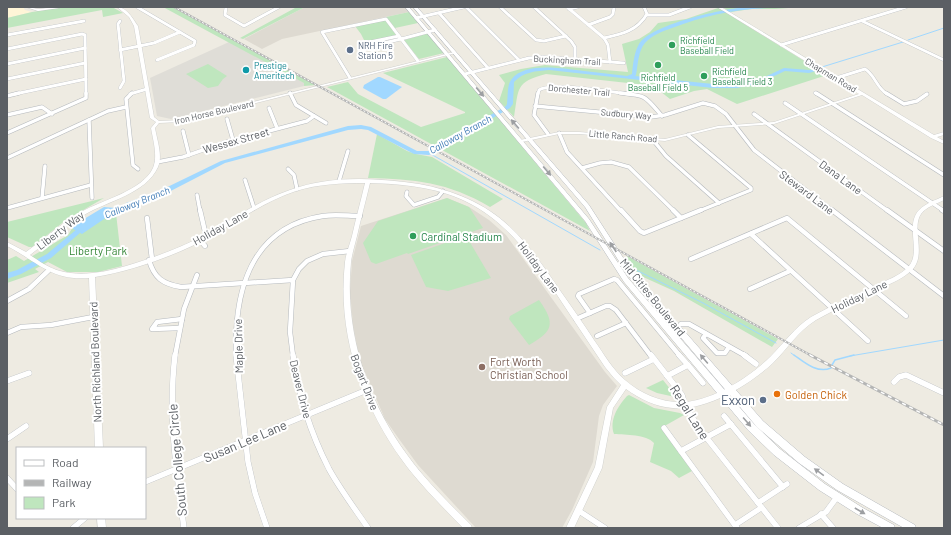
<svg xmlns="http://www.w3.org/2000/svg" width="951" height="535" font-family="Barlow,sans-serif">
	<rect width="100%" height="100%" fill="#eeebe2"/>
	<path fill="#fff5d7" d="M7 7H23L25 10 32 12 7 18Z"/>
	<path fill="#dfddd7" d="M229 42 305 83 304 86 171 119 157 116 150 78Z"/>
	<g fill="#dedad1">
		<path d="M305 7H405L409 12 282 39 262 49 244 39Z"/>
		<path d="M447 198 469 207 489 220 506 235 605 372 617 386 603 405 599 416 593 462 572 510 562 528H476L418 465 399 439 385 419 360 361 353 325 350 292 352 261 361 226Z"/>
	</g>
	<g fill="#bfe6be">
		<path d="M66 7H112L123 13 103 17 102 10 7 28V18L32 12Z"/>
		<path d="M163 7H172L316 85 304 86V83Z"/>
		<path d="M286 7H305L243 39 240 38 295 8Z"/>
		<path d="M728 7H802L775 9H751L731 12 724 8Z"/>
		<path d="M718 8 827 75 737 104 707 89 694 91 670 99 656 88 637 84 546 74C515 82 519 88 514 117L499 101 505 83 499 75 521 69 545 65 628 72 622 44 639 39 650 32 658 23 686 19Z"/>
		<path d="M409 12 418 23 395 28 386 17Z"/>
		<path d="M385 20 396 35 365 42 361 34 355 26Z"/>
		<path d="M426 34H428L444 53 419 59 404 40Z"/>
		<path d="M447 57 586 223 590 231 327 87 348 82 358 94 421 127 465 113V112L383 73Z"/>
		<path d="M208 64 227 76 223 79 218 86 208 88 186 74Z"/>
		<path d="M377 134 407 151 416 154 432 157 503 199 490 207C448 182 414 179 368 178Z"/>
		<path d="M104 198 66 220 32 247H29L7 237V222Z"/>
		<path d="M447 198 469 207 483 228 408 254 407 253 376 264 371 262 363 243 378 221Z"/>
		<path d="M116 213 122 266 98 272H67L48 262 35 269 39 272 7 283V260L16 256 24 261 68 235 73 227V229Z"/>
		<path d="M462 237 468 239 491 278 448 291 426 287 411 255Z"/>
		<path d="M627 256 778 339 772 347 674 291 641 276 636 272 626 259Z"/>
		<path d="M539 300C556 324 553 331 529 345L509 319 510 316Z"/>
		<path d="M663 380 675 395V397L657 393 646 388Z"/>
		<path d="M629 395 654 408 680 413 684 415 661 428 692 471 679 478 671 471 650 462 654 443C646 434 626 435 614 434 609 420 618 406 627 396Z"/>
	</g>
	<g fill="#a1d8ff">
		<path d="M378 77H380L402 87 386 99H383L363 88 364 85Z"/>
		<path d="M137 201V203L110 215 82 234 73 229 74 225 104 207 116 208Z"/>
	</g>
	<g fill="none" stroke-linecap="round" stroke-linejoin="round">
		<g stroke="#a1d8ff" stroke-width="1">
			<path d="M908 40 944 28"/>
			<path d="M822 67 903 42"/>
			<path d="M429 153 600 250"/>
			<path d="M634 269 703 303 776 343"/>
			<path d="M791 353 795 356"/>
			<path d="M850 356 944 340"/>
		</g>
		<g stroke="#a1d8ff" stroke-width="1.5">
			<path d="M794 355C804 362 817 374 831 368"/>
			<path d="M832 365 835 360 854 355"/>
		</g>
		<g fill="#a1d8ff" fill-rule="evenodd">
			<path d="M744 7H776L774 8C739 8 705 15 672 28 663 31 652 35 645 43 638 51 638 65 636 75L635 76 713 84H737L756 81 784 68 809 70 819 68V70L809 73 785 71 757 84 737 88H713L549 70C536 71 523 72 514 82L513 104 510 108 429 155 414 154 368 130 361 129 348 130 225 163 159 197 128 207 125 205 126 203 155 193 221 161 348 126 361 125 371 127 417 151H428L506 106 507 104C508 97 507 85 511 80 525 61 564 69 584 71 599 73 613 74 627 76L632 74C633 64 634 53 639 44 652 24 720 10 744 7Z"/>
			<path d="M83 224H85L88 226 51 258 21 274 7 279V273L17 270 47 254Z"/>
		</g>
		<g stroke="#b5b9bd" stroke-width="3.5">
			<g id="minor-far3">
				<path d="M137 7 195 41 194 45 157 60"/>
				<path d="M226 7 225 15 244 26 279 7"/>
				<path d="M466 7 519 60"/>
				<path d="M500 7 536 40 544 41 566 36"/>
				<path d="M534 7 571 41 575 47V60"/>
				<path d="M567 7 604 38 608 45 610 62"/>
				<path d="M569 9 578 7"/>
				<path d="M439 13 488 68"/>
				<path d="M646 15H669L690 7"/>
				<path d="M416 18 464 7"/>
				<path d="M120 21 118 24 124 81 120 88"/>
				<path d="M862 21 944 60"/>
				<path d="M588 25 610 17 613 14 614 7"/>
				<path d="M7 35 84 21"/>
				<path d="M604 38C622 34 637 31 647 14L644 7"/>
				<path d="M401 39 435 30"/>
				<path d="M365 43 399 36"/>
				<path d="M781 45 906 7"/>
				<path d="M367 47 401 39"/>
				<path d="M7 49 82 34 85 35 86 94"/>
				<path d="M120 50 154 43 180 32"/>
				<path d="M7 64 85 48"/>
				<path d="M465 74 529 58 545 57 624 63"/>
				<path d="M350 78 322 32 386 19 418 61"/>
				<path d="M836 78 865 69C875 75 876 87 887 94"/>
				<path d="M7 79 85 63"/>
				<path d="M290 93 291 94"/>
				<path d="M815 93 817 94"/>
				<path d="M15 94 86 79"/>
				<path d="M130 94 147 89"/>
				<path d="M538 94 539 90C550 82 612 92 629 94"/>
			</g>
		</g>
		<g stroke="#b5b9bd" stroke-width="4.5">
			<g id="minor-far2">
				<path d="M132 93 126 99 133 165 138 169"/>
				<path d="M290 93 296 105 326 123"/>
				<path d="M538 93 534 115 548 134"/>
				<path d="M620 93C647 96 644 95 662 116"/>
				<path d="M816 93 944 175"/>
				<path d="M886 93 904 104 917 101 927 94"/>
				<path d="M7 96 19 93"/>
				<path d="M785 103 944 211"/>
				<path d="M535 106 651 117 665 115 703 103 715 106 726 114 754 150 833 211"/>
				<path d="M269 108 277 128"/>
				<path d="M754 114 888 211"/>
				<path d="M7 115 42 107 52 114"/>
				<path d="M227 119 233 140"/>
				<path d="M89 120 92 198"/>
				<path d="M183 131 189 155"/>
				<path d="M7 133 86 98V93"/>
				<path d="M559 133 567 152 621 211"/>
				<path d="M688 135 751 188V190L699 211"/>
				<path d="M653 140 666 156 719 203"/>
				<path d="M7 158 108 111 126 107"/>
				<path d="M157 162 183 157 223 143 307 121 314 116"/>
				<path d="M582 168 600 163 611 162 629 167 674 211"/>
				<path d="M288 169 294 175 297 189"/>
				<path d="M245 180 254 208"/>
				<path d="M339 181 348 151"/>
				<path d="M407 192 406 196 414 205 438 197 443 191"/>
				<path d="M197 195 200 211"/>
				<path d="M42 198 45 166"/>
				<path d="M7 208 91 185"/>
			</g>
		</g>
		<g stroke="#b5b9bd" stroke-width="5.5">
			<g id="minor-far1">
				<path d="M200 210 206 236"/>
				<path d="M621 210 640 231 644 233 701 210"/>
				<path d="M673 210 681 218"/>
				<path d="M832 210 944 296"/>
				<path d="M887 210 944 251"/>
				<path d="M942 210 944 211"/>
				<path d="M147 218 152 259"/>
				<path d="M751 234 868 341"/>
				<path d="M199 239 205 246"/>
				<path d="M691 259 787 218 906 316"/>
				<path d="M149 260C154 278 163 284 181 287L293 280"/>
				<path d="M750 289 790 271"/>
				<path d="M7 301 29 289 49 270"/>
				<path d="M590 313 578 296 579 294 614 279 617 280 680 356"/>
				<path d="M576 319 606 306H610L616 310 651 356"/>
				<path d="M681 324H689L746 356"/>
				<path d="M180 328 152 329 157 322 182 319"/>
				<path d="M7 333 21 327 51 325 93 317"/>
				<path d="M706 334 703 338 717 353H725L729 347"/>
				<path d="M597 336 626 323"/>
				<path d="M175 356 184 309 197 275"/>
				<path d="M236 356C234 292 250 227 323 216 335 214 348 216 360 216"/>
				<path d="M293 356 290 332 293 280 299 269 307 261 323 254 350 251"/>
			</g>
		</g>
		<g stroke="#b5b9bd" stroke-width="6">
			<g id="minor">
				<path d="M175 355C168 413 176 470 184 528"/>
				<path d="M236 355 248 462 255 493 267 528"/>
				<path d="M293 355C298 393 311 434 329 469 340 489 355 509 368 528"/>
				<path d="M651 355 682 395 685 405 698 427 778 528"/>
				<path d="M744 355 756 364"/>
				<path d="M688 365 703 383"/>
				<path d="M625 373 654 359"/>
				<path d="M667 376 688 365 679 355"/>
				<path d="M7 381 29 373"/>
				<path d="M894 382 899 377 906 375 944 393"/>
				<path d="M724 416 783 487"/>
				<path d="M664 428 737 528"/>
				<path d="M7 439 26 426"/>
				<path d="M681 451 731 424"/>
				<path d="M7 478 17 489"/>
				<path d="M145 482 367 390"/>
				<path d="M758 503 787 484"/>
				<path d="M579 511 605 528"/>
				<path d="M821 514 833 528"/>
				<path d="M735 525 761 508"/>
				<path d="M73 528 85 518"/>
				<path d="M799 528 826 512 837 497"/>
			</g>
		</g>
		<g stroke="#b5b9bd" stroke-width="0.5">
			<g id="tertiary">
				<path d="M26 7C31 7 35 9 40 9 47 8 54 7 61 7L59 8 38 11Z"/>
				<path d="M117 7C127 7 133 19 138 26L154 117 159 121 180 120 454 52 456 53 180 122 159 123 155 128C157 140 163 156 158 167 146 194 107 201 84 215 65 226 48 241 30 255 39 261 49 268 60 271 82 277 105 272 126 266 153 258 180 248 205 235 233 219 260 200 290 190 331 175 377 178 419 184 452 190 485 203 510 227 529 245 544 267 559 289 571 306 583 323 594 340 604 354 612 369 625 380 642 395 665 404 687 402 717 398 750 377 771 356 785 342 794 328 811 317 832 305 855 296 877 285 887 280 899 276 907 268 923 254 904 226 919 210 926 203 936 200 944 196V200C936 204 926 207 921 214 911 228 927 255 912 270 904 278 892 283 881 288 859 299 837 308 816 320 797 332 788 348 773 363 749 385 707 411 673 408 656 407 640 399 626 389L613 408 602 468 574 528H566L595 467 607 407 621 385 614 378 605 367C591 346 577 325 563 304 537 264 509 222 465 201 436 187 402 184 370 183 366 200 361 218 357 236 355 244 352 254 351 262 344 331 367 401 408 456 426 481 449 503 471 525L472 528H463C442 506 420 485 402 460 361 403 337 333 345 262 346 253 350 244 352 236 356 218 361 200 365 183 342 183 318 184 296 191 265 201 238 221 210 237 177 255 132 271 95 277L103 448H95L89 278C51 281 38 262 7 246V242L26 252C44 239 61 224 81 212 102 200 142 191 153 168 158 156 153 140 151 128L156 122 150 118 134 26 129 17Z"/>
				<path d="M717 7H721L934 135 944 132V135L937 137 944 141V144L931 138 862 95 774 124 718 128 665 141 579 134H559L522 142H520V140L559 132H579L665 139 718 126 774 122 859 94Z"/>
				<path d="M97 518H105L106 528H98Z"/>
			</g>
		</g>
		<g stroke="#b6babf" stroke-width="1">
			<g id="secondary">
				<path d="M405 7H409L589 219 628 278 754 424 780 449 825 484 863 508 894 525 895 528H883L857 514 819 490 774 455 748 430 624 282 585 221Z"/>
				<path d="M413 7H417L589 205 631 270 763 421 805 457 843 484 915 525 916 528H904L837 490 799 463 757 427 627 274 585 207Z"/>
			</g>
		</g>
		<use href="#minor-far3" stroke="#fff" stroke-width="3"/>
		<use href="#minor-far2" stroke="#fff" stroke-width="3.5"/>
		<use href="#minor-far1" stroke="#fff" stroke-width="4.5"/>
		<use href="#minor" stroke="#fff" stroke-width="5.5"/>
		<use href="#tertiary" fill="#fff" fill-rule="evenodd"/>
		<use href="#secondary" fill="#fff" fill-rule="evenodd"/>
		<g stroke="#b4b5b5" stroke-width="2">
			<path id="rail-far1" d="M174 7 812 356"/>
		</g>
		<g stroke="#b4b5b5" stroke-width="3">
			<path id="rail" d="M810 355 944 425"/>
		</g>
		<use href="#rail-far1" stroke="#fff" stroke-width="1" stroke-dasharray="2" stroke-linecap="butt"/>
		<use href="#rail" stroke="#fff" stroke-width="1.5" stroke-dasharray="4" stroke-linecap="butt"/>
	</g>
	<defs><path id="oneway-solid" d="M-6-.8H1V-3.2L6.5 0L1 3.2V.8H-6Z"/></defs>
	<g fill="#9d9fa2">
		<use href="#oneway-solid" transform="translate(480 92) rotate(50)"/>
		<use href="#oneway-solid" transform="translate(515 124) rotate(-131)"/>
		<use href="#oneway-solid" transform="translate(547 171) rotate(50)"/>
		<use href="#oneway-solid" transform="translate(613 247) rotate(-123)"/>
		<use href="#oneway-solid" transform="translate(704 359) rotate(-130)"/>
		<use href="#oneway-solid" transform="translate(747 422) rotate(49)"/>
		<use href="#oneway-solid" transform="translate(819 472) rotate(-144)"/>
		<use href="#oneway-solid" transform="translate(860 511) rotate(30)"/>
	</g>
	<g fill="#2e9e5b" stroke="#fff" stroke-width="1.5">
		<circle cx="672" cy="45" r="4"/>
		<circle cx="658" cy="65" r="4"/>
		<circle cx="704" cy="76" r="4"/>
		<circle cx="413" cy="236" r="4"/>
	</g>
	<g fill="#5c6f8a" stroke="#fff" stroke-width="1.5">
		<circle cx="350" cy="50" r="4"/>
		<circle cx="763" cy="400" r="4"/>
	</g>
	<circle fill="#0f9aa8" stroke="#fff" stroke-width="1.5" cx="246" cy="70" r="4"/>
	<circle fill="#8d6e63" stroke="#fff" stroke-width="1.5" cx="482" cy="367" r="4"/>
	<circle fill="#e8710a" stroke="#fff" stroke-width="1.5" cx="777" cy="394" r="4"/>
	<g text-anchor="middle" dominant-baseline="central" stroke-width="4" stroke-linejoin="round" paint-order="stroke">
		<g font-size="9" fill="#27864d" stroke="#fff" text-anchor="start">
			<text x="680" y="40">Richfield<tspan x="680" dy="10">Baseball Field</tspan></text>
			<text x="712" y="71">Richfield<tspan x="712" dy="10">Baseball Field 3</tspan></text>
			<text x="658" y="77" text-anchor="middle">Richfield<tspan x="658" dy="10">Baseball Field 5</tspan></text>
		</g>
		<g font-size="9" fill="#4e5e75" stroke="#fff" text-anchor="start">
			<text x="358" y="45">NRH Fire<tspan x="358" dy="10">Station 5</tspan></text>
		</g>
		<g font-size="9" fill="#5b5f64" stroke="#fff">
			<text transform="translate(567 60) rotate(3)">Buckingham Trail</text>
			<text transform="translate(831 75) rotate(31)">Chapman Road</text>
			<text transform="translate(579 90) rotate(5)">Dorchester Trail</text>
			<text transform="translate(214 112) rotate(-13)">Iron Horse Boulevard</text>
			<text transform="translate(626 114) rotate(5)">Sudbury Way</text>
			<text transform="translate(623 136) rotate(5)">Little Ranch Road</text>
		</g>
		<g font-size="9" fill="#0d838f" stroke="#fff" text-anchor="start">
			<text x="254" y="65">Prestige<tspan x="254" dy="10">Ameritech</tspan></text>
		</g>
		<g font-size="10" font-style="italic" fill="#3b78b4" stroke="#fff">
			<text transform="translate(460 134) rotate(-29)">Calloway Branch</text>
			<text transform="translate(137 202) rotate(-22)">Calloway Branch</text>
		</g>
		<g font-size="11" fill="#5b5f64" stroke="#fff">
			<text transform="translate(236 140) rotate(-16)">Wessex Street</text>
			<text transform="translate(841 177) rotate(36)">Dana Lane</text>
			<text transform="translate(807 192) rotate(37)">Steward Lane</text>
			<text transform="translate(220 227) rotate(-29)">Holiday Lane</text>
			<text transform="translate(60 230) rotate(-37)">Liberty Way</text>
			<text transform="translate(539 267) rotate(53)">Holiday Lane</text>
			<text transform="translate(859 296) rotate(-26)">Holiday Lane</text>
			<text transform="translate(653 297) rotate(51)">Mid Cities Boulevard</text>
			<text transform="translate(238 346) rotate(-91)">Maple Drive</text>
			<text transform="translate(95 362) rotate(-92)">North Richland Boulevard</text>
			<text transform="translate(365 382) rotate(69)">Bogart Drive</text>
			<text transform="translate(301 389) rotate(76)">Deaver Drive</text>
		</g>
		<g font-size="11" fill="#27864d" stroke="#fff" text-anchor="start">
			<text x="421" y="236">Cardinal Stadium</text>
		</g>
		<g font-size="11" fill="#328434" stroke="#fff">
			<text x="98" y="250">Liberty Park</text>
		</g>
		<g font-size="11" fill="#785e54" stroke="#fff" text-anchor="start">
			<text x="490" y="361">Fort Worth<tspan x="490" dy="13">Christian School</tspan></text>
		</g>
		<g font-size="11" fill="#c56008" stroke="#fff" text-anchor="start">
			<text x="785" y="394">Golden Chick</text>
		</g>
		<g font-size="13" fill="#4e5e75" stroke="#fff" text-anchor="end">
			<text x="755" y="400">Exxon</text>
		</g>
		<g font-size="13" fill="#5b5f64" stroke="#fff">
			<text transform="translate(690 412) rotate(58)">Regal Lane</text>
			<text transform="translate(245 441) rotate(-23)">Susan Lee Lane</text>
			<text transform="translate(177 460) rotate(-95)">South College Circle</text>
		</g>
	</g>
	<rect width="951" height="535" fill="none" stroke="#5b5f64" stroke-width="16"/>
	<rect x="16" y="447" width="130" height="72" fill="#ffffff" stroke="#bdbfc1"/>
	<rect x="24" y="460" width="20" height="6" fill="#ffffff" stroke="#bdbfc1"/>
	<text x="52" y="467" font-size="12" fill="#5b5f64">Road</text>
	<rect x="24" y="480" width="20" height="6" fill="#b4b5b5" stroke="#bdbfc1"/>
	<text x="52" y="487" font-size="12" fill="#5b5f64">Railway</text>
	<rect x="24" y="497" width="20" height="12" fill="#bfe6be" stroke="#bdbfc1"/>
	<text x="52" y="507" font-size="12" fill="#5b5f64">Park</text>
</svg>
